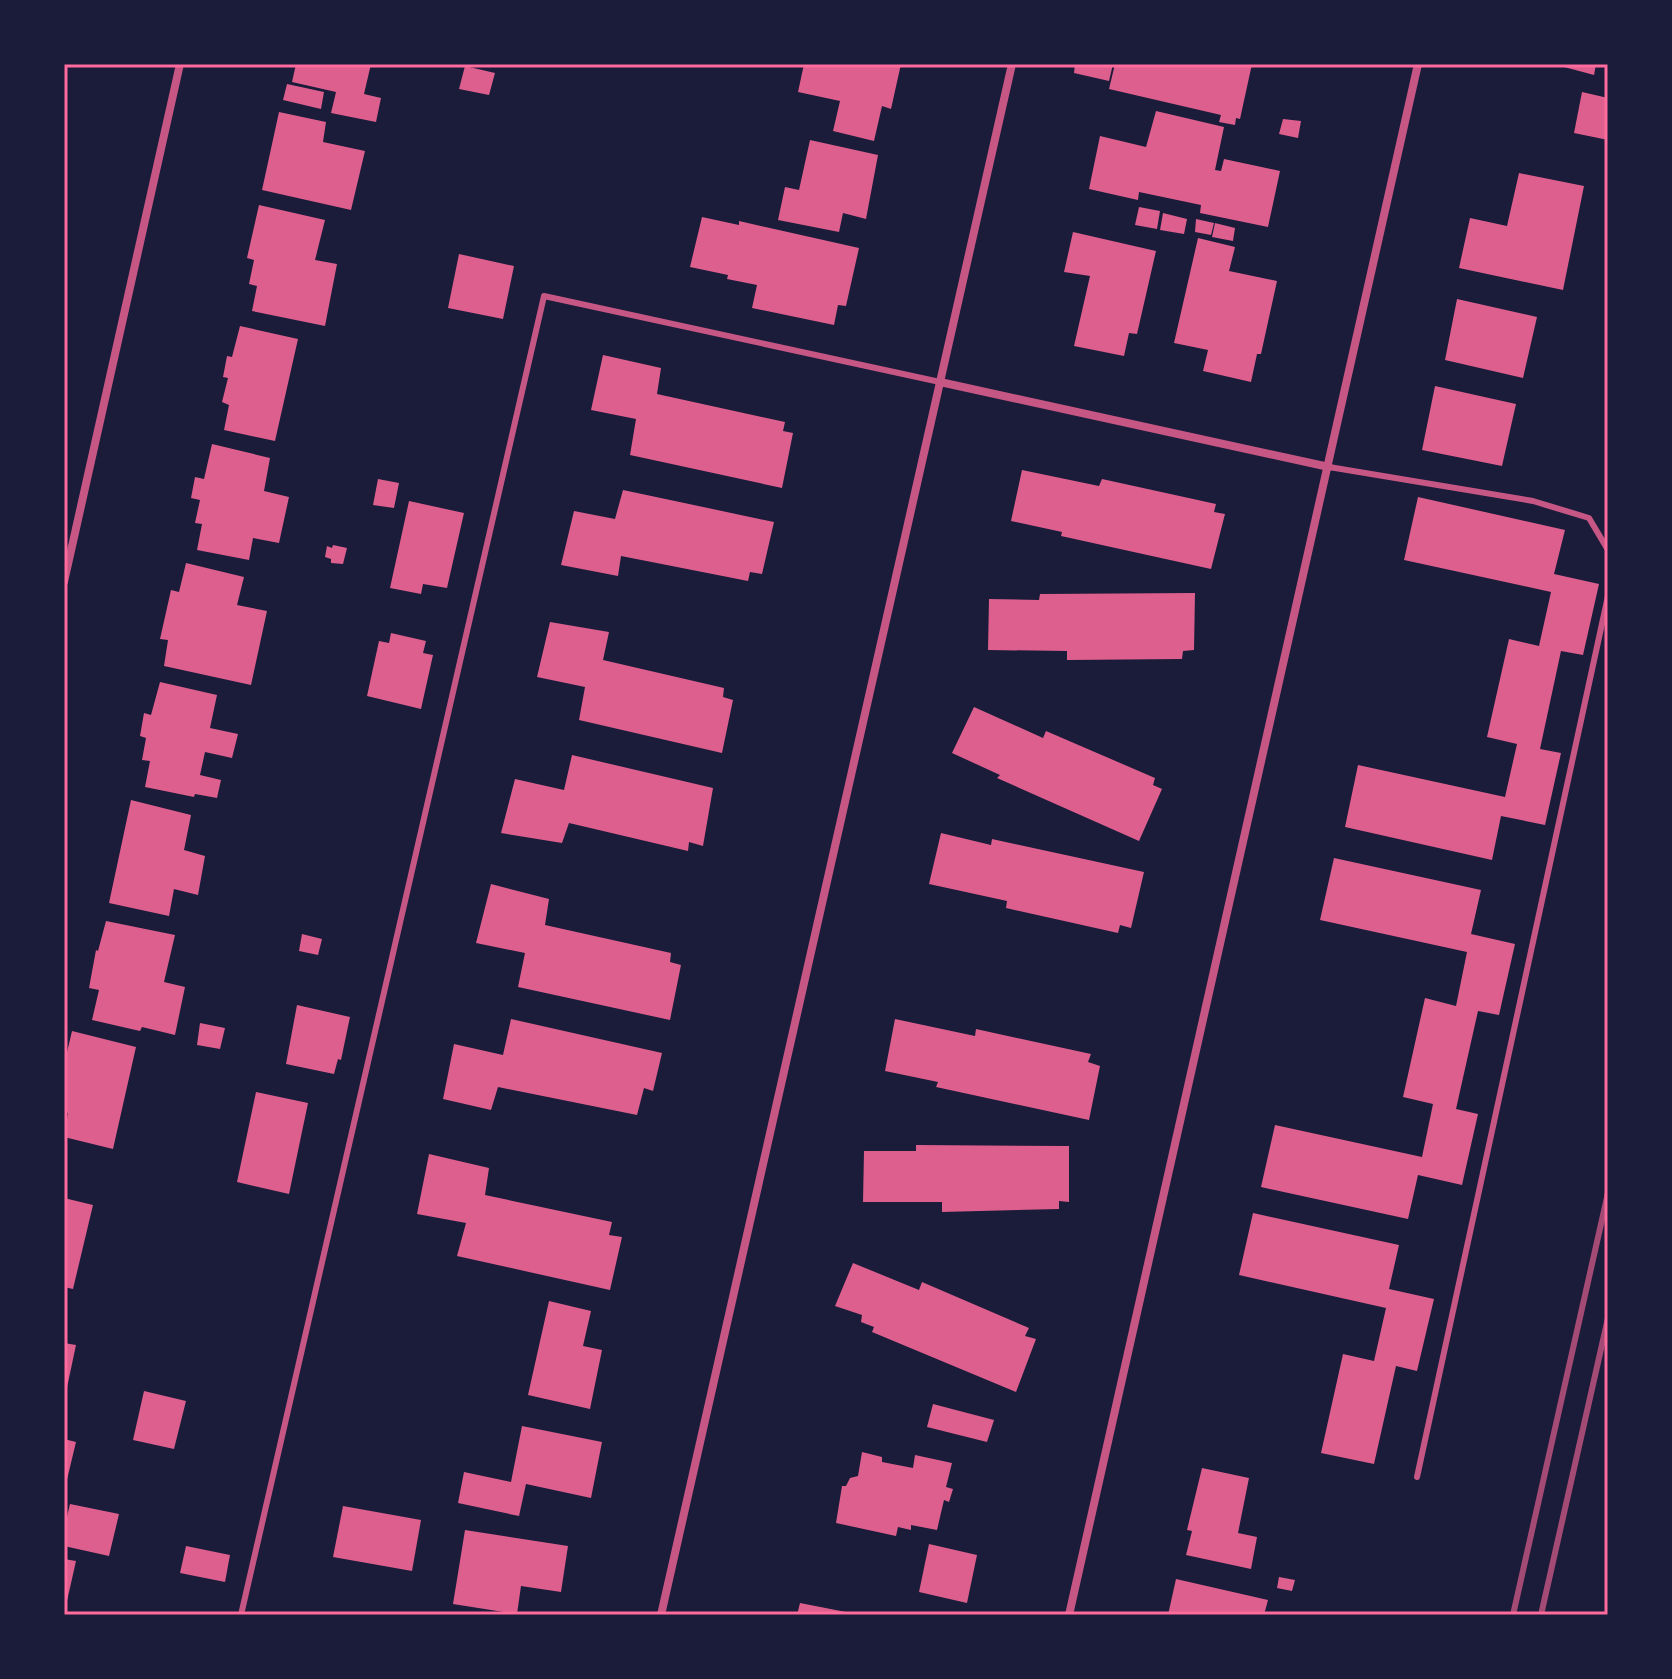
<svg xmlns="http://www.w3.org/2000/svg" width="1672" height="1679" font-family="'Playfair Display',serif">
	<rect width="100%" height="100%" fill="#1b1b3a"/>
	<g fill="#dd5f8e">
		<path d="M296 64H371L364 94 381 98 376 122 331 113 336 92 292 82Z"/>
		<path d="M804 64H901L891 109 882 106 874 141 833 131 840 101 798 92Z"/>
		<path d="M1075 64H1113L1109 81 1074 73Z"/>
		<path d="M1115 64H1252L1240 119 1236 118 1235 125 1219 122 1221 115 1109 89Z"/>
		<path d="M1553 64H1596L1594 75Z"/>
		<path d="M465 66 495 73 489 95 459 89Z"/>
		<path d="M287 84 324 92 321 109 283 100Z"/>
		<path d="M1582 92 1608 98V140L1574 133Z"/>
		<path d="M1156 111 1224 127 1215 170 1221 171 1224 159 1280 171 1268 227 1200 213 1201 205 1139 192 1138 200 1089 189 1100 136 1146 147Z"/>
		<path d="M279 112 326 122 323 142 365 151 351 210 262 190Z"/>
		<path d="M1283 119 1301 121 1298 138 1279 134Z"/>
		<path d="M810 140 878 155 866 219 843 213 839 232 778 220 785 187 799 190Z"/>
		<path d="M1519 173 1584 186 1563 290 1459 268 1470 218 1507 226Z"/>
		<path d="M259 205 325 220 315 260 337 264 325 326 252 311 257 286 249 284 254 260 247 258Z"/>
		<path d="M1139 207 1160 211 1157 229 1135 225Z"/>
		<path d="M1163 213 1187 219 1184 234 1160 230Z"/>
		<path d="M702 217 739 225V221L859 248 846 306 838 305 834 325 752 308 757 285 727 279 728 275 690 267Z"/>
		<path d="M1196 219 1214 223 1211 235 1195 232Z"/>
		<path d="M1215 223 1235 228 1233 241 1212 237Z"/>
		<path d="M1073 232 1156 251 1137 334 1129 333 1124 356 1074 346 1090 276 1064 272Z"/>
		<path d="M1198 238 1235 247 1229 271 1277 281 1261 354H1257L1251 382 1203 371 1208 350 1174 343Z"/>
		<path d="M459 254 514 266 503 319 448 308Z"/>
		<path d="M1457 299 1537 317 1523 378 1445 360Z"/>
		<path d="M240 326 298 339 275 441 224 430 229 405 222 402 228 378 223 377 227 356 232 357Z"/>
		<path d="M603 355 661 368 657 394 785 422 783 431 793 433 782 488 630 455 636 419 591 410Z"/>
		<path d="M1435 386 1516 404 1502 466 1422 450Z"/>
		<path d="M212 444 270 458 264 491 289 497 279 543 253 538 249 560 197 550 202 524 195 523 200 500 191 498 195 477 204 479Z"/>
		<path d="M1022 470 1099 486 1102 479 1216 504 1214 512 1225 514 1211 569 1061 536 1062 532 1011 521Z"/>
		<path d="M378 479 399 483 394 508 373 505Z"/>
		<path d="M623 490 774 522 762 574 750 572 748 581 621 556 618 576 561 565 574 511 615 519Z"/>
		<path d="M1418 497 1565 530 1554 574 1599 584 1583 655 1561 651 1540 749 1561 753 1545 825 1501 816 1492 860 1345 827 1358 765 1505 797 1517 744 1487 737 1509 639 1539 646 1551 592 1404 560Z"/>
		<path d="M409 501 464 513 447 588 423 584 421 594 390 588Z"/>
		<path d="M333 545 347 548 343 564 331 563V559L325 557 327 546 332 548Z"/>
		<path d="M186 563 244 577 237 605 267 611 251 685 164 666 168 640 160 639 171 590 179 592Z"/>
		<path d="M1195 593 1194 650 1183 651 1182 659 1067 660V651L988 650 989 599 1039 600 1040 594Z"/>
		<path d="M550 622 609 632 603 660 724 688 723 697 733 700 722 753 579 720 585 687 537 677Z"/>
		<path d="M391 633 426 641 423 653 433 655 421 709 367 696 379 641 389 643Z"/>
		<path d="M160 682 217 695 210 728 238 734 232 758 205 752 200 775 221 780 217 798 195 794 194 797 145 787 150 761 142 760 146 738 140 736 144 713 151 715Z"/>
		<path d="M974 707 1043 738 1046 731 1155 778 1153 785 1162 789 1139 841 997 778 1000 775 952 753Z"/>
		<path d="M572 755 713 788 703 846 689 842 688 851 569 823 562 843 501 833 515 779 564 790Z"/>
		<path d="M131 800 191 815 184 850 205 856 198 895 174 889 169 916 109 903Z"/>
		<path d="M941 833 991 845 992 839 1144 872 1131 928 1120 925 1118 933 1006 908 1007 901 929 884Z"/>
		<path d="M1334 858 1481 890 1471 934 1515 944 1499 1015 1478 1011 1456 1109 1478 1114 1462 1185 1418 1175 1408 1219 1261 1187 1275 1125 1422 1157 1433 1104 1403 1097 1425 998 1456 1006 1467 952 1320 920Z"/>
		<path d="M491 884 549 899 545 925 671 953 670 962 681 965 670 1020 518 987 525 953 476 943Z"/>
		<path d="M106 921 175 935 164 982 185 987 175 1035 142 1027 140 1031 92 1020 99 990 89 988 96 950 98 951Z"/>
		<path d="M302 934 322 939 318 955 299 951Z"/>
		<path d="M297 1005 350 1017 341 1060 338 1059 334 1074 286 1064Z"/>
		<path d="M511 1019 662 1053 653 1091 644 1088 637 1115 498 1087 491 1110 443 1099 454 1044 503 1055Z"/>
		<path d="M895 1019 975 1036 976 1029 1091 1054 1088 1062 1100 1066 1089 1120 936 1087 938 1082 885 1071Z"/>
		<path d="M200 1023 225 1028 220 1049 197 1045Z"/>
		<path d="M72 1031 136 1047 113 1149 64 1137 68 1113 64 1112V1065Z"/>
		<path d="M256 1092 308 1103 289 1194 237 1182Z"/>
		<path d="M916 1145 1069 1146V1202L1059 1201V1209L942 1212V1202H863L864 1151H916Z"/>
		<path d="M429 1154 489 1168 485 1195 612 1222 609 1235 622 1237 610 1290 457 1256 466 1223 417 1214Z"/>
		<path d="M64 1198 93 1205 73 1289 64 1287Z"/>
		<path d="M1253 1213 1399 1245 1389 1289 1434 1299 1417 1371 1396 1366 1374 1464 1321 1453 1343 1354 1374 1361 1386 1308 1239 1275Z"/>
		<path d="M853 1263 919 1290 922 1282 1029 1328 1025 1336 1036 1339 1016 1392 872 1332 874 1327 861 1322 862 1315 835 1306Z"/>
		<path d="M549 1301 591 1311 583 1346 602 1350 590 1409 528 1395Z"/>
		<path d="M64 1343 76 1345 65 1397H64Z"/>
		<path d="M144 1391 186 1401 174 1449 133 1440Z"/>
		<path d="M933 1404 994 1420 987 1442 927 1427Z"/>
		<path d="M522 1426 602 1442 591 1498 526 1484 519 1516 458 1503 464 1472 511 1482Z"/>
		<path d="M64 1439 76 1442 65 1488H64Z"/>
		<path d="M862 1452 882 1457V1462L913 1468 915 1455 952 1463 946 1487 953 1489 949 1502 944 1500 937 1530 911 1525V1530L898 1527 896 1536 836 1523 842 1486H846L850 1478 858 1476Z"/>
		<path d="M1202 1468 1249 1478 1238 1533 1257 1537 1251 1569 1186 1555 1192 1531 1187 1530Z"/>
		<path d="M70 1504 119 1514 109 1556 64 1546V1529Z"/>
		<path d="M343 1506 421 1520 412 1571 333 1557Z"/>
		<path d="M465 1530 568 1546 561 1592 521 1586 517 1614 453 1604Z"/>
		<path d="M929 1544 977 1555 967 1603 919 1592Z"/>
		<path d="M186 1546 230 1555 225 1582 180 1573Z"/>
		<path d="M64 1559 76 1561 65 1610H64Z"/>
		<path d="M1279 1577 1295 1580 1292 1591 1277 1588Z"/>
		<path d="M1176 1579 1268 1600 1264 1615H1168Z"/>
		<path d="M800 1603 856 1614V1615H797Z"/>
	</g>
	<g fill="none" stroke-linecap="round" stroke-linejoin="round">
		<g stroke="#c65784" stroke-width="6">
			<path d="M1329 467 1533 501 1589 518 1608 550"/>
			<path d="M1417 1477 1608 596"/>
			<path d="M241 1615 544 296 940 382"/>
		</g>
		<g stroke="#c65784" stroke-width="8">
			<path d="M940 382 1329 467"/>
			<path d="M64 582 180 64"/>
			<path d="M661 1615 1012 64"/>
			<path d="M1069 1615 1418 64"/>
		</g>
		<g stroke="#a44b75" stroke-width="6">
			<path d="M1513 1615 1608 1193"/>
			<path d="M1541 1615 1608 1318"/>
		</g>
	</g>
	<rect width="1672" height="1679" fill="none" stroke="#1b1b3a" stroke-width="132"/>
	<rect x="66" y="66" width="1540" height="1547" fill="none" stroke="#ff6b9d" stroke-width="3"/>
</svg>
